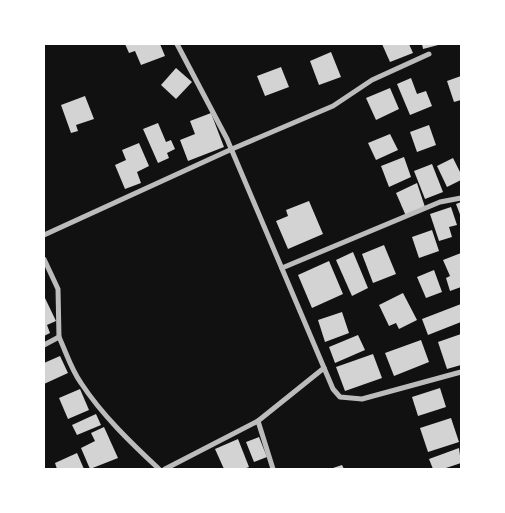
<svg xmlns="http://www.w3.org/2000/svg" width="505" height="513" font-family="Figtree,sans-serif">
	<rect width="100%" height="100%" fill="#111"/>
	<g fill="#d3d3d3">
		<path d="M125 44H160L165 56 141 65 135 51 129 53Z"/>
		<path d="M382 44H409L413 53 390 62Z"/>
		<path d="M422 44H442L423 49Z"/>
		<path d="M331 52 341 77 319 85 310 61Z"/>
		<path d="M281 67 289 87 265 96 257 76Z"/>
		<path d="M176 68 192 82 176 99 161 85Z"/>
		<path d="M461 76V100L454 102 447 81Z"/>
		<path d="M411 78 417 94 426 91 432 106 410 115 397 84Z"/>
		<path d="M390 88 399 109 376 120 366 98Z"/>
		<path d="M85 96 94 119 76 125 78 131 71 133 61 105Z"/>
		<path d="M211 113 224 147 188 161 180 140 195 134 190 121Z"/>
		<path d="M158 123 166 142 171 140 175 149 167 153 169 158 158 163 143 129Z"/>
		<path d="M429 125 436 145 417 152 410 132Z"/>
		<path d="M390 134 398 150 376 160 368 143Z"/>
		<path d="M139 143 149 166 137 172 141 183 125 189 115 165 126 160 122 150Z"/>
		<path d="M404 157 411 177 389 187 381 166Z"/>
		<path d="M453 158 461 174V180L447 187 437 166Z"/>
		<path d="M432 164 443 192 425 199 414 171Z"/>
		<path d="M417 183 425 207 406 216 396 193Z"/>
		<path d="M309 201 323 234 288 249 276 221 288 216 286 210Z"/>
		<path d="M461 202V217L456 204Z"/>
		<path d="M451 207 457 225 449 227 452 237 439 241 430 214Z"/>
		<path d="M432 230 439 251 419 258 412 237Z"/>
		<path d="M384 245 396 274 373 283 362 254Z"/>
		<path d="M353 252 368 288 352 296 336 260Z"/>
		<path d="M461 253V287L450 291 446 278 450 276 443 260Z"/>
		<path d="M329 261 343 294 312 308 298 275Z"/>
		<path d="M434 270 442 292 426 298 417 277Z"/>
		<path d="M403 293 417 320 399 329 396 323 389 326 379 305Z"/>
		<path d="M45 298 56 321 47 325 50 333 44 336V299Z"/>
		<path d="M461 304V322L428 335 422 319Z"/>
		<path d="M342 312 349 333 325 342 318 320Z"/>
		<path d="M461 334V365L447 369 438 342Z"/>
		<path d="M358 335 365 350 335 363 329 347Z"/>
		<path d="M421 340 429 362 394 376 385 353Z"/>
		<path d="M373 354 382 378 345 391 336 367Z"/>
		<path d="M60 356 68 373 44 384V363Z"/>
		<path d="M440 388 446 407 418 416 412 397Z"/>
		<path d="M80 389 89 410 68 419 59 398Z"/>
		<path d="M96 414 101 425 77 435 72 425Z"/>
		<path d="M451 418 459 442 428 452 420 428Z"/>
		<path d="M104 427 118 458 90 469 81 448 95 441 91 433Z"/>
		<path d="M259 437 267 457 254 462 246 442Z"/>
		<path d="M238 439 249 467 244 469H224L215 449Z"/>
		<path d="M459 448 461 463 443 469H433L429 459Z"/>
		<path d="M77 453 84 469H57L55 463Z"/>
		<path d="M342 465 344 469H330Z"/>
	</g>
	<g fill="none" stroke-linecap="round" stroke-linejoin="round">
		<g stroke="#bcbcbc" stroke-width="5">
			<path d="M177 44 227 139 333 389 340 397 362 399 461 372"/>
			<path d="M44 235 232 149 333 106 372 80 429 54"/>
			<path d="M44 259 58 289 59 337"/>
			<path d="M282 268 440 202 461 198"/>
			<path d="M44 345 59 337C66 352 71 369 81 383 102 415 131 443 159 469"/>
			<path d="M258 421 273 469"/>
			<path d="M165 469 258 421 324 368"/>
		</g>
	</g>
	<rect width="505" height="513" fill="none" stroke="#ffffff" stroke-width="90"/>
</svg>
